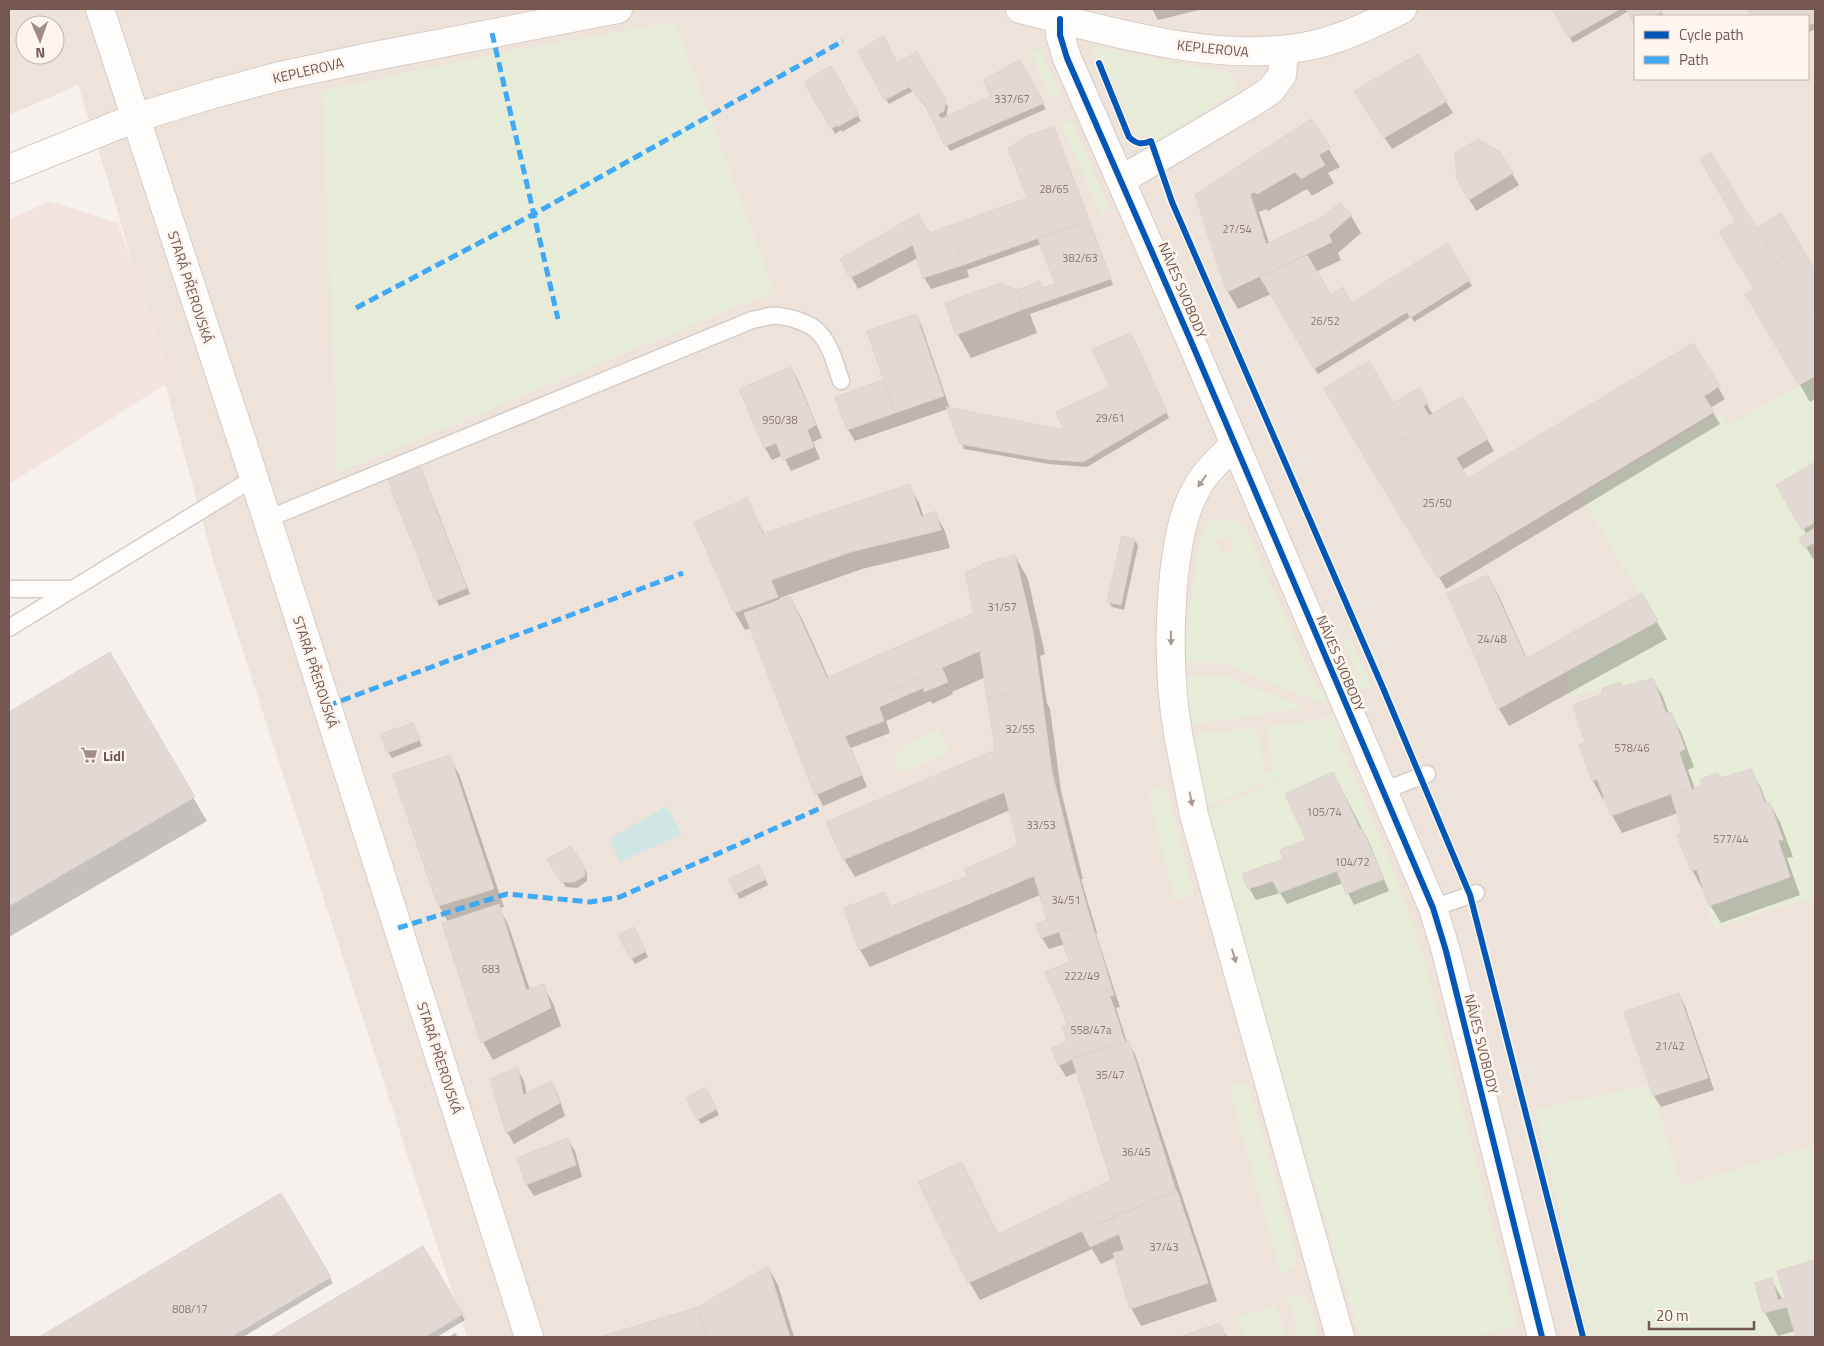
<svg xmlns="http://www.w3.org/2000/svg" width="1824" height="1346" font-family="'Titillium Web',sans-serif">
	<rect width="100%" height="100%" fill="#f6f1ec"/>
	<path fill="#eee3da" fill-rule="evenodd" d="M9 9H1815V1337H467L214 563 119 216 78 85 9 115ZM1635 16H1808V79H1635ZM25 25H55V55H25Z"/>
	<path fill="#f3e3de" d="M49 201 118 223 172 380 9 484V220Z"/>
	<g fill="#e6ecd8" fill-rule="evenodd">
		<path d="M675 22 774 291 338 473 322 91 509 51Z"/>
		<path d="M1095 46 1167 62 1226 71 1234 79 1235 83 1234 92 1154 143 1151 134 1141 137 1136 135 1104 61 1095 64 1092 48Z"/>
		<path d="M1040 50 1042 52 1061 96 1052 100 1031 52Z"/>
		<path d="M1067 121 1074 125 1110 211 1101 215 1061 123Z"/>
		<path d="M1815 376V528L1798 539 1804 549 1815 542V897L1760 913 1715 929 1707 907 1788 878 1775 842 1781 840 1763 805 1750 769 1719 779 1717 774 1701 779 1698 780 1700 786 1692 790 1677 752 1683 750 1665 715 1621 689 1619 683 1570 697 1567 673 1656 621 1581 496 1721 413 1728 426Z"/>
		<path d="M1225 518 1233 520 1244 525 1316 687H1321L1329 702 1325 704 1224 664 1201 662 1184 663 1189 611 1200 540C1204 526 1211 520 1225 518ZM1229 535 1235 549 1221 555 1215 540Z"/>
		<path d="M1350 637 1372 687 1357 691 1352 679 1355 671 1343 639Z"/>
		<path d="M1224 676 1305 708 1189 725 1183 678Z"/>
		<path d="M1333 714C1339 727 1343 731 1337 743L1340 752 1205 807 1190 735 1251 728C1264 734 1261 760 1264 772L1272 771 1268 729 1270 726 1316 721Z"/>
		<path d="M939 728 948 746 947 754 901 773 894 758 908 744Z"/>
		<path d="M1344 751 1397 881 1423 956 1518 1325 1473 1337H1360L1247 957 1207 811Z"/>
		<path d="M1166 785 1194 895 1176 900 1161 847 1148 789Z"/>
		<path d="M1248 1082 1295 1249C1298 1265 1296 1268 1281 1274L1229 1087Z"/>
		<path d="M1649 1085 1653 1096H1655L1681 1186 1815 1145V1337H1589L1535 1110Z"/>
		<path d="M1297 1295 1306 1299 1309 1302 1319 1337H1299L1288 1298Z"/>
		<path d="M1276 1305 1286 1337H1244L1238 1317Z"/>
	</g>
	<path fill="#cfe6e5" d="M666 806 682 834 620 862 609 839Z"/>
	<g fill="#0003">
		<path d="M1152 9H1203L1158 20Z"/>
		<path d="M1554 9H1641L1643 11 1647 9H1659L1664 16H1635V22L1629 11 1573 43Z"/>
		<path d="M1748 9H1809L1815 19V29L1808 33V16H1753Z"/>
		<path d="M859 52 897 64 916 53 948 107 946 118 993 96 1019 62 1046 109 950 151 928 110 913 91 889 104Z"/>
		<path d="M1417 56 1453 113 1392 149 1362 104Z"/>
		<path d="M831 68 861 121 842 132 841 130 835 134 806 82Z"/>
		<path d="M1310 120 1340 167 1328 173 1334 183 1312 196 1307 189 1268 211 1266 209 1259 212 1269 243 1351 216 1361 233 1338 253 1341 260 1316 272 1330 296 1352 305 1447 245 1472 286 1414 322 1411 317 1318 374 1271 294 1238 309 1228 292 1197 195Z"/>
		<path d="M1056 134 1113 285 1030 314 1037 333 971 358 958 335 946 304 1017 291 1043 289 1056 284 1041 244 967 270 969 277 931 289 924 277 918 258 858 289 842 260 930 234 1029 199Z"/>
		<path d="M1500 154 1519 185 1476 211 1465 192Z"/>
		<path d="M1781 215 1815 273V399L1810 402 1747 294 1755 290 1756 230Z"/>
		<path d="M916 315 922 327 950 409 1066 431 1111 388 1134 340 1169 418 1087 467 1049 464 964 449 948 409 855 441 848 430 837 397 885 381Z"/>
		<path d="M1693 344 1725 399 1710 408 1720 424 1446 589 1326 389 1392 405 1419 390 1433 415 1487 439 1494 451 1462 470 1468 480Z"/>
		<path d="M791 368 798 380 822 438 813 442 820 459 791 471 783 455 772 460 765 448 741 390Z"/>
		<path d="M1815 463V557L1813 559 1801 538 1807 535 1778 485Z"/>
		<path d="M423 474 470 594 439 606 389 480Z"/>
		<path d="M909 486 919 503 924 517 935 513 945 531 950 548 862 569 780 598 781 600 790 597 803 621 829 679 976 614 1015 556 1028 579 1045 654 1040 656 1047 703 1050 709 1061 791 1083 879H1081L1097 933 1096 934 1120 1007 1116 1008 1127 1042 1135 1054 1217 1301 1141 1326 1131 1308 1116 1257 1101 1264 1092 1249 980 1300 969 1282 962 1163 998 1235 1112 1181 1077 1072 1066 1077 1059 1065 1068 1043 1071 963 1065 944 1049 949 1042 938 1048 921 1040 895 870 967 860 950 845 908 884 894 891 908 969 877 1020 847 1010 810 855 877 844 859 997 751 986 677 952 692 953 694 932 704 931 701 886 721 890 733 851 748 867 787 823 806 817 794 751 628 745 630 735 613 746 500 765 535Z"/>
		<path d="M1135 540 1138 546 1124 610 1112 607 1109 602Z"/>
		<path d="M1488 577 1498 594 1527 659 1641 595 1667 639 1509 726 1499 709 1449 594Z"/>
		<path d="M109 654 207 821 9 937V713Z"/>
		<path d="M1653 680 1663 697 1669 714H1671L1681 732 1694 767 1688 770 1695 789 1721 779 1751 770 1761 788 1767 804H1770L1780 822 1793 857 1787 858 1800 895 1721 923 1710 905 1704 887 1702 888 1692 870 1678 813 1622 833 1612 815 1605 798 1603 799 1593 781 1580 746 1587 742 1622 689Z"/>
		<path d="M415 730 422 746 392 758 388 752Z"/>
		<path d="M449 757 459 774 504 907 499 908 508 924 530 990 543 986 553 1003 561 1026 493 1060 483 1042 444 924 448 922 439 906 395 774Z"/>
		<path d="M1333 773 1369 842 1389 891 1354 905 1343 883 1287 904 1280 893 1256 900 1249 888 1308 841Z"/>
		<path d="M551 865 583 866 587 873V881L577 888 566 887Z"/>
		<path d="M758 866 768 885 740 899 736 893Z"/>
		<path d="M633 929 648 957 635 964 619 936Z"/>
		<path d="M1679 994 1685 1006 1714 1090 1661 1107 1654 1096Z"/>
		<path d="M517 1069 524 1081 527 1095 552 1083 558 1095 565 1116 514 1144 507 1132Z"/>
		<path d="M705 1089 719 1115 701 1124 687 1098Z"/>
		<path d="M568 1140 575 1151 582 1177 534 1196 527 1185 519 1159Z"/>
		<path d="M281 1195 333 1283 243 1337H41Z"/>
		<path d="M422 1248 465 1320 437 1337H272Z"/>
		<path d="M1815 1261V1337H1797L1795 1331 1778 1336 1765 1313 1756 1284 1771 1279 1783 1300 1786 1299 1779 1272Z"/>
		<path d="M768 1267 778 1285 794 1337H605L699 1308Z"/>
		<path d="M1219 1325 1227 1337H1183Z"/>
		<path d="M455 1333 458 1337H449Z"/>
	</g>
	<g fill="#e2d9d4" stroke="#ded4cf">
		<path d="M1552 9H1620L1569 38Z"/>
		<path d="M1626 9H1661L1662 12 1655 16H1635V25Z"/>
		<path d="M1747 9H1811L1815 16V22L1808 26V16H1752Z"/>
		<path d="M884 36 892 53 867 68 858 51Z"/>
		<path d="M917 52 946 100 944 111 938 114 941 119 991 96 983 80 1020 60 1044 103 945 146 925 105 909 87 897 63Z"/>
		<path d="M892 53 899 67 875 82 867 68Z"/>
		<path d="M1418 54 1447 101 1384 138 1354 91Z"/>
		<path d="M831 66 841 82 813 99 804 82Z"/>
		<path d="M899 67 909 87 885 100 875 82Z"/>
		<path d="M841 82 849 97 822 113 813 99Z"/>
		<path d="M849 97 859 115 837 127V125L831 129 822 113Z"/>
		<path d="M1311 119 1331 148 1319 155 1325 165 1301 179 1295 172 1257 194 1255 192 1250 194 1266 244 1321 218 1340 203 1352 215 1329 235 1332 242 1227 292 1195 195Z"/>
		<path d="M1054 127 1089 220 963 265 951 225 1027 198 1008 148 1025 137Z"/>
		<path d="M1478 139 1501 153 1513 173 1469 200 1457 180 1455 153Z"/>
		<path d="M1711 153 1815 325V376L1799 385 1745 294 1754 289 1719 232 1736 222 1700 159Z"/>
		<path d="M1781 213 1790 228 1766 243 1756 228Z"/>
		<path d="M918 214 930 233 951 225 963 265 923 278 913 245 850 278 840 259Z"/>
		<path d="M1089 220 1111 279 1024 309 1017 290 1040 281 1043 288 1055 284 1038 239Z"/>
		<path d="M1790 228 1801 246 1777 261 1766 243Z"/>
		<path d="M1447 243 1470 280 1410 318 1407 312 1314 369 1260 277 1307 255 1331 295 1343 287 1352 303Z"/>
		<path d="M1801 246 1810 262 1785 276 1777 261Z"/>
		<path d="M1810 262 1815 271V325L1785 276Z"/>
		<path d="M1001 283 1017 290 1024 309 956 335 945 303Z"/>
		<path d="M916 314 944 396 895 413 867 331Z"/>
		<path d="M1131 333 1167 412 1083 462 1045 459 960 444 946 407 1064 430 1056 412 1110 387 1092 349Z"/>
		<path d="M1693 343 1720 386 1704 396 1714 412 1438 578 1367 462 1413 434 1409 428 1462 396 1488 439 1456 458 1468 478Z"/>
		<path d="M1369 361 1393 403 1419 388 1428 403 1423 406 1429 416 1409 428 1412 434 1367 462 1324 388Z"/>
		<path d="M791 367 816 425 807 430 814 447 783 460 776 443 764 448 739 389Z"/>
		<path d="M883 380 895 413 847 430 835 397Z"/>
		<path d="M1815 462V522L1802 530 1776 485Z"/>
		<path d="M421 467 429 490 396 502 388 479Z"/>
		<path d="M910 484 921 517 936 511 941 530 851 552 771 580 778 597 734 613 694 522 747 498 763 534Z"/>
		<path d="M429 490 436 510 404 522 396 502Z"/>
		<path d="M436 510 444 529 412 541 404 522Z"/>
		<path d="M1815 528V542L1805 548 1799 538Z"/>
		<path d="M444 529 452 550 420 561 412 541Z"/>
		<path d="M1122 536 1135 539 1121 605 1107 602Z"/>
		<path d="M452 550 459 568 428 582 420 561Z"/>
		<path d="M1015 555 1033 631 980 651 791 734 744 613 790 596 827 678 974 613 965 572 982 566V564Z"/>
		<path d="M459 568 467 588 435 601 428 582Z"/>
		<path d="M1488 575 1526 659 1642 593 1658 621 1498 709 1447 593Z"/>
		<path d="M1033 631 1041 690 987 697 980 651Z"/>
		<path d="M110 652 195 797 9 906V712Z"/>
		<path d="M942 668 948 682 924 692 923 688 879 707 884 721 845 736 862 775 815 795 791 734Z"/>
		<path d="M1653 678 1666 713H1672L1685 749 1679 752 1692 790 1671 794 1611 816 1597 779 1592 781 1579 745 1585 742 1573 705 1603 694 1602 689 1620 682 1622 687Z"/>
		<path d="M1041 690 1052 772 843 860 826 822 995 750 987 697Z"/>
		<path d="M413 723 420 740 387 753 381 734Z"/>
		<path d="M450 755 494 889 438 906 393 774Z"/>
		<path d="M1752 769 1765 803H1770L1783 840H1778L1790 877 1709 906 1697 870H1691L1677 835 1682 832 1671 794 1692 790 1701 785V779L1718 773 1720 778Z"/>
		<path d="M1052 772 1074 861 1034 876 859 950 849 923 968 876 964 869 1018 846 1004 791Z"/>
		<path d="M1333 772 1360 829 1312 853 1313 858 1289 866 1283 859 1280 850 1306 840 1285 794Z"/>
		<path d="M1360 829H1362L1384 879 1346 894 1337 871 1279 893 1273 881 1248 889 1242 874 1283 859 1289 866 1313 858 1312 853Z"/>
		<path d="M571 846 584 866 585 876 574 882H561L547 859Z"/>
		<path d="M1074 861 1091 921 1041 938 1036 924 1047 920 1034 876Z"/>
		<path d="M759 865 766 879 735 894 729 879Z"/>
		<path d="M885 892 890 908 849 923 844 908Z"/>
		<path d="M499 904 526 990 544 984 551 1008 481 1043 442 923Z"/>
		<path d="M1091 921 1100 949 1070 962 1059 932Z"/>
		<path d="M634 927 646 951 631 959 618 935Z"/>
		<path d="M1100 949 1112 989 1062 1010 1045 972Z"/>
		<path d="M1112 989 1114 995 1110 996 1125 1042 1077 1057 1058 1066 1052 1048 1067 1042 1062 1027 1067 1025 1062 1010Z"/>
		<path d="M1679 993 1708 1078 1653 1096 1624 1012Z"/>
		<path d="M1129 1041 1145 1092 1089 1111 1072 1059Z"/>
		<path d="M518 1067 523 1095 552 1081 560 1103 506 1133 490 1079Z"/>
		<path d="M705 1087 717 1109 697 1120 686 1098Z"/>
		<path d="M1145 1092 1176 1191 1113 1217 968 1283 918 1182 962 1162 998 1234 1111 1180 1089 1111Z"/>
		<path d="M568 1138 576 1165 526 1185 517 1158Z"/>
		<path d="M1177 1191 1208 1283 1130 1309 1113 1253 1124 1250 1119 1234 1090 1247 1082 1231Z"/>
		<path d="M281 1193 331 1277 231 1337H39Z"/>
		<path d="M423 1246 463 1314 425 1337H270Z"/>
		<path d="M1815 1260V1336L1796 1337 1787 1307 1763 1313 1755 1283 1772 1278 1778 1300 1785 1298 1777 1271Z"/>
		<path d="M768 1266 790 1337H707L698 1307Z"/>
		<path d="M698 1307 707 1337H600Z"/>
		<path d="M1220 1323 1225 1337H1179Z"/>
	</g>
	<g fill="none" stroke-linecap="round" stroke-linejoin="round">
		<g stroke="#d4cdc9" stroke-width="19">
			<g id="lane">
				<path d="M267 519 752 320C758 319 764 317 771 316 782 314 807 322 815 329 830 341 835 364 841 381"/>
				<path d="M9 589H72"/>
				<path d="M9 628 254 478"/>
				<path d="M1383 791 1427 774"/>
				<path d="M1433 908 1476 893"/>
			</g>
		</g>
		<g stroke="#d4cdc9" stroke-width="30">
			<g id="street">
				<path d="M100 9 254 478 529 1337"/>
				<path d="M1060 19V35L1067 58 1190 339 1433 908 1446 951 1542 1337"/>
				<path d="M1121 180 1250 104 1271 90 1282 75 1284 50"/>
				<path d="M1234 445C1222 457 1208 469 1199 484 1182 512 1178 543 1174 575 1169 627 1169 681 1178 733 1183 761 1189 788 1194 815L1340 1337"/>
			</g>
		</g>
		<g stroke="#d6cdc8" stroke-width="30">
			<g id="secondary">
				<path d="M1020 9C1109 31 1212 63 1303 47 1338 41 1371 25 1402 9"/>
				<path d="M9 169 135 118 213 94 280 76 370 57 618 9"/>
			</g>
		</g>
		<use href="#lane" stroke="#fefdfc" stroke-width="16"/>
		<use href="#street" stroke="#fefdfc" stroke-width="28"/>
		<use href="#secondary" stroke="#fefdfc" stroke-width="28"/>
		<g stroke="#3fa9f5" stroke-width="5" stroke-dasharray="10 5" stroke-linecap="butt">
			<path d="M492 33 558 319"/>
			<path d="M356 308 534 214 843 41"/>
			<path d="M327 706 683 573"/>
			<path d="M398 928 507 894 590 902 620 897 823 807"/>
		</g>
		<g stroke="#fdf5ee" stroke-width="9">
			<g id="cycleway">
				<path d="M1060 19V35L1067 58 1190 339 1433 908 1446 951 1542 1337"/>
				<path d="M1099 63 1129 137C1136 144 1142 145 1151 141L1172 202 1383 688 1470 895 1583 1337"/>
			</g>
		</g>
		<use href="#cycleway" stroke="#0057b8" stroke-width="6"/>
	</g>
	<defs><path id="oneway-solid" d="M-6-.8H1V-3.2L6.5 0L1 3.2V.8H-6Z" transform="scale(1.25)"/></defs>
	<g fill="#aa9994">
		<use href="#oneway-solid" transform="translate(1202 481) rotate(125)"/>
		<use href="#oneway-solid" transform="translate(1171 638) rotate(89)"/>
		<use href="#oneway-solid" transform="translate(1191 799) rotate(79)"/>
		<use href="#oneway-solid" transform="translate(1234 956) rotate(74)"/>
	</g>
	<defs>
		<g id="supermarket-bare" transform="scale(1.35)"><path d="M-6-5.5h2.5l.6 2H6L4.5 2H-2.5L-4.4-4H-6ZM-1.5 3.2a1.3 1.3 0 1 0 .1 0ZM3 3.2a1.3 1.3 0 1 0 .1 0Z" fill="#a08c86" stroke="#fdf5ee" stroke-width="2.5" paint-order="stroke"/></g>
	</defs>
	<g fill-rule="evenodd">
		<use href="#supermarket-bare" x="89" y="755"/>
	</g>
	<g text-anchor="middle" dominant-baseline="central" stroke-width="5" stroke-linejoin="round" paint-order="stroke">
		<g font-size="11" fill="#907972">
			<text x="1012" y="99">337/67</text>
			<text x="1054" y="189">28/65</text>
			<text x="1237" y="229">27/54</text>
			<text x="1080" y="258">382/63</text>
			<text x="1325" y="321">26/52</text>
			<text x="1110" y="418">29/61</text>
			<text x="780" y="420">950/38</text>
			<text x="1437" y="503">25/50</text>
			<text x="1002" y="607">31/57</text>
			<text x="1492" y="639">24/48</text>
			<text x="1020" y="729">32/55</text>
			<text x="1632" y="748">578/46</text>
			<text x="1324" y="812">105/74</text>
			<text x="1041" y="825">33/53</text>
			<text x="1731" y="839">577/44</text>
			<text x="1352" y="862">104/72</text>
			<text x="1066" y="900">34/51</text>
			<text x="491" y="969">683</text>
			<text x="1082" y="976">222/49</text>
			<text x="1091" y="1030">558/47a</text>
			<text x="1670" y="1046">21/42</text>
			<text x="1110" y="1075">35/47</text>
			<text x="1136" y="1152">36/45</text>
			<text x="1164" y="1247">37/43</text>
			<text x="190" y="1309">808/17</text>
		</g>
		<g font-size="14" fill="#72564f" stroke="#fdf5ee">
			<text transform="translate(1213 48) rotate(6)">KEPLEROVA</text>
			<text transform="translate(308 70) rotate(-13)">KEPLEROVA</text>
			<text transform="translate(191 287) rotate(72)">STARÁ PŘEROVSKÁ</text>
			<text transform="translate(1183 290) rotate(67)">NÁVES SVOBODY</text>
			<text transform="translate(1341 663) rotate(67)">NÁVES SVOBODY</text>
			<text transform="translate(316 672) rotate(72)">STARÁ PŘEROVSKÁ</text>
			<text transform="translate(1482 1044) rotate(76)">NÁVES SVOBODY</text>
			<text transform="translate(440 1058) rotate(72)">STARÁ PŘEROVSKÁ</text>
		</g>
		<g font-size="14" font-weight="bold" fill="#72564f" stroke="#fdf5ee" text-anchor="start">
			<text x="103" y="755">Lidl</text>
		</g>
	</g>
	<rect width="1824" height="1346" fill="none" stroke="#72564f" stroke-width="20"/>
	<rect x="1634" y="15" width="175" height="65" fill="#fdf5ee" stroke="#c5b5ae"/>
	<rect x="1644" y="31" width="25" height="8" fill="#0057b8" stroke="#c5b5ae"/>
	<text x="1679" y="40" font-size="15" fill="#72564f">Cycle path</text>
	<rect x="1644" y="56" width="25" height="8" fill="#3fa9f5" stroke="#c5b5ae"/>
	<text x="1679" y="65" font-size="15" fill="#72564f">Path</text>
	<g transform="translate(40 40) rotate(178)"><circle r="24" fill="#fdf5ee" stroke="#c5b5ae"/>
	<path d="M0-4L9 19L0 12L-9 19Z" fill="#a08c86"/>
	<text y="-8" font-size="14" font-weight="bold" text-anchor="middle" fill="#72564f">N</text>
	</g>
	<path d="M1649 1321v8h105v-8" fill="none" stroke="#72564f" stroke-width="2.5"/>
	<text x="1656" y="1321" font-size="15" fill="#72564f" stroke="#fdf5ee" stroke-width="4" paint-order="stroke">20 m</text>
</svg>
